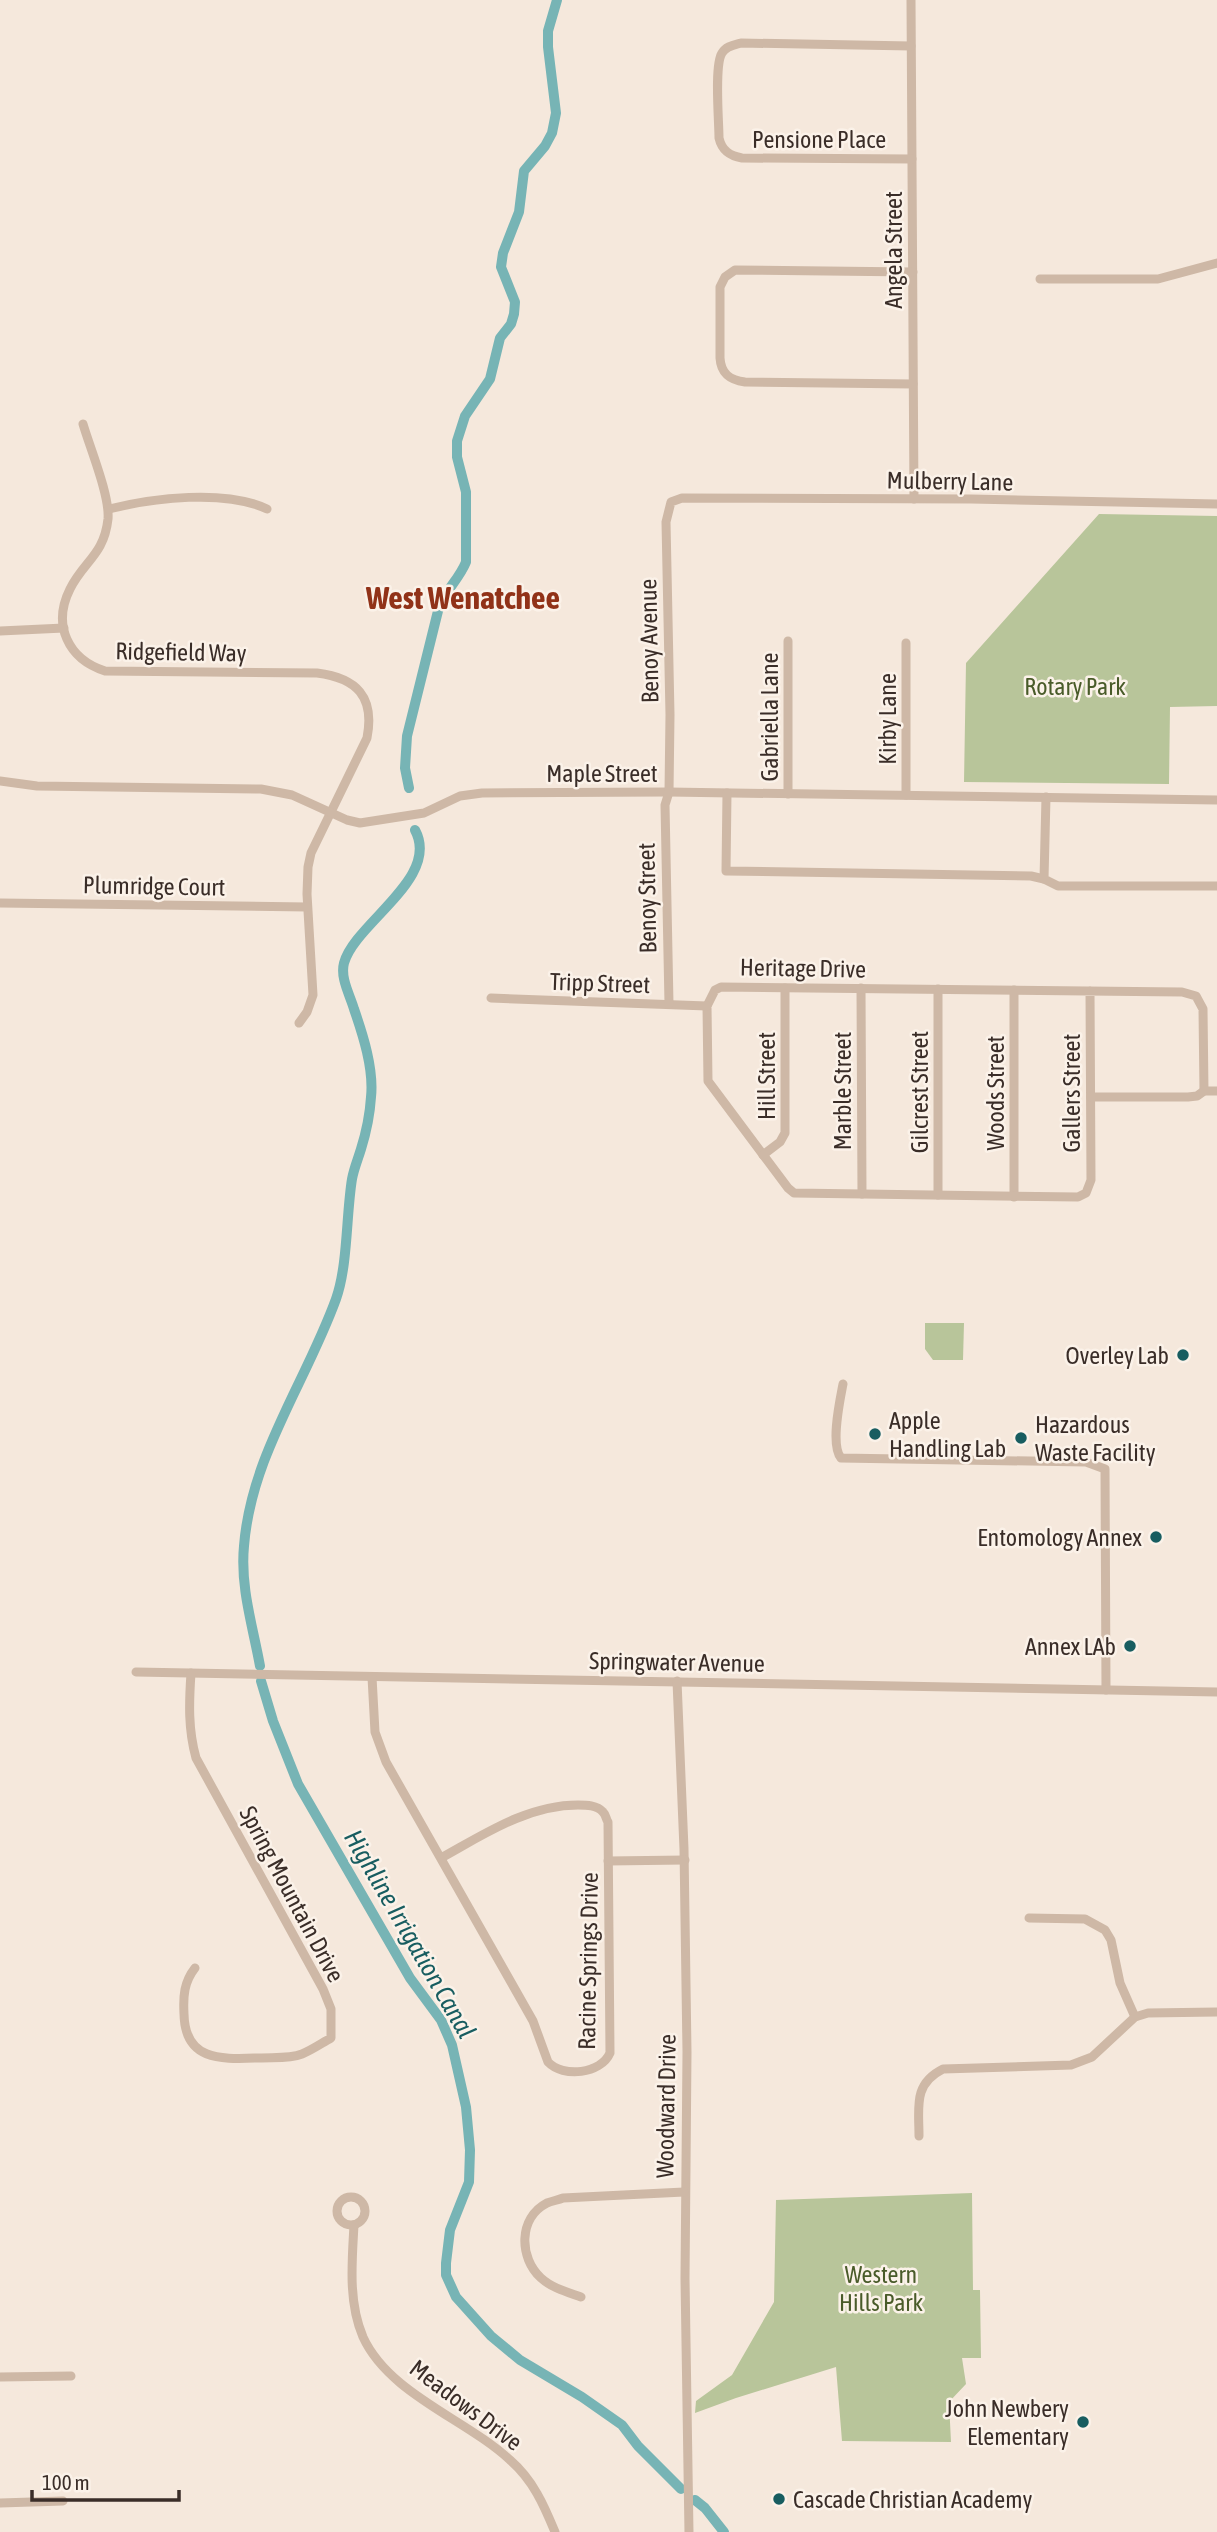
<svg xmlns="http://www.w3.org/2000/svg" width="1217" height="2532" font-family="'Asap Condensed',sans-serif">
	<rect width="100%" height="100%" fill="#f5e8dc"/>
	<g fill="#b8c59a">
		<path d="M1099 514 1217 516V706L1170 707 1169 784 964 782 966 663Z"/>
		<path d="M925 1323H964L963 1360H933L925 1349Z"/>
		<path d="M972 2193 973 2290H980L981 2358H962L966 2384 949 2402 951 2442 842 2441 836 2367 736 2398 695 2413 696 2401 732 2375 774 2302 776 2200Z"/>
	</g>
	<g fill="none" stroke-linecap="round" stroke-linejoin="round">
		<g stroke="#77b4b5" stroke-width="10">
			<path d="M409 788 405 768 407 736 438 611C443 592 459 580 466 562V492L457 457V441L465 416 490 379 500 338 511 324 514 314 515 302 501 267 503 253 519 212 524 171 545 146 552 133 556 113 548 47V31L557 0"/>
			<path d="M260 1666C253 1627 240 1587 244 1546 251 1456 306 1382 336 1299 348 1265 346 1216 352 1179 354 1168 358 1159 361 1149 366 1133 370 1113 371 1097 374 1069 363 1035 354 1009 350 995 340 978 344 963 355 923 441 878 415 830"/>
			<path d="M261 1681 273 1721 298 1784 410 1978 441 2020 452 2045 466 2107 470 2150 469 2182 450 2230 446 2263V2275L456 2297 491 2336 520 2360 582 2397 622 2425 638 2446 681 2489"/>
			<path d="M695 2500 705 2508 724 2532"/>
		</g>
		<g stroke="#ceb8a6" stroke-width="9">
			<path d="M911 0 914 499"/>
			<path d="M911 46 741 43C734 45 726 46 722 53 714 65 719 121 719 138 722 151 730 156 742 158L912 159"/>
			<path d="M913 272 735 270 725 277 720 287V358C721 374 730 380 745 382L913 384"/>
			<path d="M1040 279H1158L1217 263"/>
			<path d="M83 424C90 448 110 496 108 519 104 555 84 561 70 589 52 625 68 659 105 671L317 673C357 678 375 697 367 738L311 853 308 867 307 894 313 995 307 1012 299 1023"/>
			<path d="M109 509C153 498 225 489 267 509"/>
			<path d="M0 631 64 628"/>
			<path d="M906 643V795"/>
			<path d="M0 781 37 786 261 789 292 795 347 820 360 823 424 813 460 796 482 793 669 792 1217 800"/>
			<path d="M727 793 726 871 1031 876 1044 879"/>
			<path d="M788 794V641"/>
			<path d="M1046 797 1044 879 1058 886H1217"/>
			<path d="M0 903 307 907"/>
			<path d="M861 988 862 1194"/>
			<path d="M938 989V1195"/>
			<path d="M1014 990V1197"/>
			<path d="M1090 991 1091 1180 1086 1193 1078 1197 794 1193 788 1188 708 1081 707 1006 715 990 721 987 1182 992 1196 996 1203 1009 1204 1091"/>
			<path d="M491 998 707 1006"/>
			<path d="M669 1004 665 805 669 792 670 715 666 522 671 502 682 498 971 499 1217 504"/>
			<path d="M1091 1097H1188L1197 1096 1204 1091H1217"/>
			<path d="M763 1155 780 1142 785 1133V988"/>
			<path d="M843 1384C840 1400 830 1445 841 1458L1086 1462 1105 1469 1106 1690"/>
			<path d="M136 1672 1217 1692"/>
			<path d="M191 1673C189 1703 188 1729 196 1758L323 1989 331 2009V2038C322 2043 312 2050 302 2054 289 2059 273 2057 259 2058 222 2059 185 2062 184 2014 183 1996 184 1982 195 1968"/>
			<path d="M372 1677 375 1732 386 1762 533 2021 548 2062C563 2078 601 2074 610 2053L608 1822C606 1819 606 1815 603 1812 597 1805 586 1805 578 1805 527 1805 483 1835 441 1858"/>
			<path d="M677 1681 684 1849 687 2052 685 2278 689 2532"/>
			<path d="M608 1861 685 1860"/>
			<path d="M1029 1918 1085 1919 1105 1930 1111 1940 1120 1983 1135 2017"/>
			<path d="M919 2136C919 2107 913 2084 943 2069L1071 2065 1092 2057 1135 2017 1148 2013 1217 2012"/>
			<circle cx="351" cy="2211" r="14"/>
			<path d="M354 2225C352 2262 348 2302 363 2337 389 2394 466 2419 510 2460 533 2480 544 2505 555 2532"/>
			<path d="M581 2297C567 2292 552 2288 541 2278 519 2258 518 2218 547 2203 552 2201 558 2200 563 2198L684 2192"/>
			<path d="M0 2377 71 2376"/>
			<path d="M0 2503 63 2501"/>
		</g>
	</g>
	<g fill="#185d60" stroke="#fbf2e9" stroke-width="2.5">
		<circle cx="1183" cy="1355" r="7"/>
		<circle cx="875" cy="1434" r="7"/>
		<circle cx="1021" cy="1438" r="7"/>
		<circle cx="1156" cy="1537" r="7"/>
		<circle cx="1130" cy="1646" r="7"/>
		<circle cx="1083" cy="2422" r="7"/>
		<circle cx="779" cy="2499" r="7"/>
	</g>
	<g text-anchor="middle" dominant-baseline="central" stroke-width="5" stroke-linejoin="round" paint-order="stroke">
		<g font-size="24" fill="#3a2d28" stroke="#fbf2e9">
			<text x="819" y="139">Pensione Place</text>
			<text transform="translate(893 250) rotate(-90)">Angela Street</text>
			<text transform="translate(950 481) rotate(1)">Mulberry Lane</text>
			<text transform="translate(649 641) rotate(-91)">Benoy Avenue</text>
			<text transform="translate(181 652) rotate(1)">Ridgefield Way</text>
			<text transform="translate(769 717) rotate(-90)">Gabriella Lane</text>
			<text transform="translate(887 719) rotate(-90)">Kirby Lane</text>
			<text x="602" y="773">Maple Street</text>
			<text transform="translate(154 886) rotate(1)">Plumridge Court</text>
			<text transform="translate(647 898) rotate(-91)">Benoy Street</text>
			<text transform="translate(803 968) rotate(1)">Heritage Drive</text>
			<text transform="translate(600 983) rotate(2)">Tripp Street</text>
			<text transform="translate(766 1076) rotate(-90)">Hill Street</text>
			<text transform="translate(842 1091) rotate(-90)">Marble Street</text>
			<text transform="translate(919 1092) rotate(-90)">Gilcrest Street</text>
			<text transform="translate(995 1093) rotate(-90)">Woods Street</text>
			<text transform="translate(1071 1093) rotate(-90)">Gallers Street</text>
			<text transform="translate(677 1662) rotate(1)">Springwater Avenue</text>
			<text transform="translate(292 1894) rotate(62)">Spring Mountain Drive</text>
			<text transform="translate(588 1961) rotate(-89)">Racine Springs Drive</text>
			<text transform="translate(666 2106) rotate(-89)">Woodward Drive</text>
			<text transform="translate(466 2405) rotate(37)">Meadows Drive</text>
		</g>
		<g font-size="24" fill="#495b29" stroke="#fbf2e9">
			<text x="1075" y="686">Rotary Park</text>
			<text x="881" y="2274">Western<tspan x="881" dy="28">Hills Park</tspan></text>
		</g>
		<g font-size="24" fill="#3a2d28" stroke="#fbf2e9" text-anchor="end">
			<text x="1169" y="1355">Overley Lab</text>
			<text x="889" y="1420" text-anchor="start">Apple<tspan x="889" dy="28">Handling Lab</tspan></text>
			<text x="1035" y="1424" text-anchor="start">Hazardous<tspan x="1035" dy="28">Waste Facility</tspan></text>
			<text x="1142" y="1537">Entomology Annex</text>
			<text x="1116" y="1646">Annex LAb</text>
			<text x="1069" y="2408">John Newbery<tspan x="1069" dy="28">Elementary</tspan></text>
			<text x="793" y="2499" text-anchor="start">Cascade Christian Academy</text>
		</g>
		<g font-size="26" font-style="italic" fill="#185d60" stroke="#fbf2e9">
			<text transform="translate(410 1934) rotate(60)">Highline Irrigation Canal</text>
		</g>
		<g font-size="32" font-weight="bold" fill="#913218" stroke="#fbf2e9">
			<text x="463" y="597">West Wenatchee</text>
		</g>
	</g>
	<path d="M32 2490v10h147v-10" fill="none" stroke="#3a2d28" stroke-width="3.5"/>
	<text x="42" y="2490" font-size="21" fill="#3a2d28" stroke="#fbf2e9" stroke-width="5" paint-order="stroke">100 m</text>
</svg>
